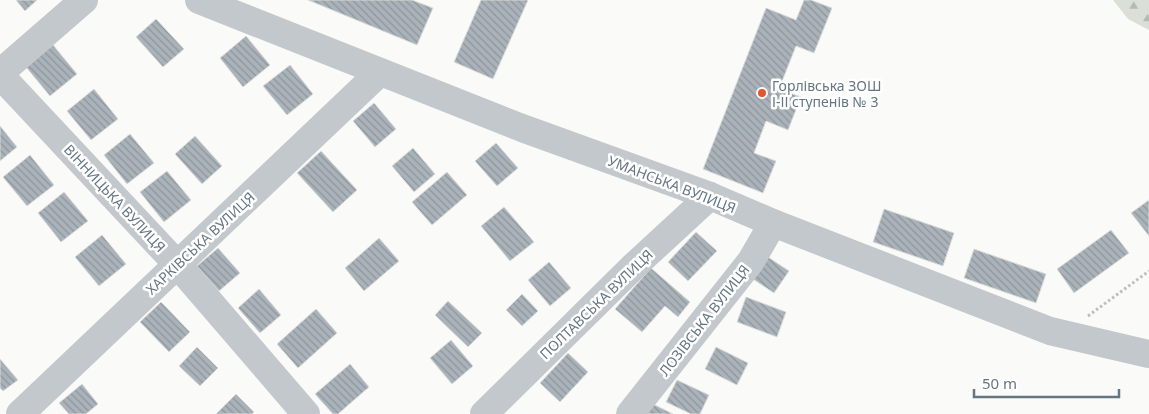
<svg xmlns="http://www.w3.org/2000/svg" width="1149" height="414" font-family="'Noto Sans',sans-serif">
	<defs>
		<pattern id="forest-firs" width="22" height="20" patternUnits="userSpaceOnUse" patternTransform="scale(1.25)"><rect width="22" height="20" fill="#dadfd7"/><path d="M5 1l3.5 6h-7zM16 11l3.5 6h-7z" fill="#b4b9b4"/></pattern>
		<pattern id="building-back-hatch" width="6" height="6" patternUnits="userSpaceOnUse" patternTransform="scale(1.25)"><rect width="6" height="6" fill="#aab3b9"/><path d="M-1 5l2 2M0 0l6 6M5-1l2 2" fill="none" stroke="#8e969c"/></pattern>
	</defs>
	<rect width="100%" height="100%" fill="#fafaf8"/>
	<path fill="url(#forest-firs)" d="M1113 0H1149V30L1128 19Z"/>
	<g fill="url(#building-back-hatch)" stroke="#dcdcda">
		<path d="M16 0H37L25 11Z"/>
		<path d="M308 0H412L433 8 417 45Z"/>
		<path d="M481 0H528L493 79 454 62Z"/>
		<path d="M804 0H811L832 8 814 53 796 46 779 89 801 97 788 130 766 121 754 153 776 161 763 193 703 169 766 8 796 20Z"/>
		<path d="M156 19 184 49 163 67 136 37Z"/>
		<path d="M246 36 270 65 243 87 220 58Z"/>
		<path d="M53 45 77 74 50 96 26 67Z"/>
		<path d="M290 65 313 94 287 115 263 86Z"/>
		<path d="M94 89 118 119 91 140 67 111Z"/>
		<path d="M374 103 396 129 375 147 353 121Z"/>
		<path d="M0 126 17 147 0 161Z"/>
		<path d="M130 134 154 163 127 184 104 155Z"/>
		<path d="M195 136 222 166 202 184 175 154Z"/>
		<path d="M496 143 518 168 497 186 475 161Z"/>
		<path d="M413 148 435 174 414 192 392 166Z"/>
		<path d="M321 151 357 190 333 212 297 173Z"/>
		<path d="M30 155 54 185 27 206 3 177Z"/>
		<path d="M167 171 191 200 164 222 140 192Z"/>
		<path d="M447 172 467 195 432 225 412 202Z"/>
		<path d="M64 192 88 221 61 242 38 213Z"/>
		<path d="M1149 200V236L1131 213Z"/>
		<path d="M504 207 534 242 510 261 481 226Z"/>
		<path d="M884 209 954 233 943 266 873 242Z"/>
		<path d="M1111 230 1129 253 1074 293 1057 269Z"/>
		<path d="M696 232 717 251 688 281 668 262Z"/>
		<path d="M102 235 126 264 99 286 75 257Z"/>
		<path d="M379 238 399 261 364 291 345 268Z"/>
		<path d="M218 248 240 273 219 291 197 266Z"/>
		<path d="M974 249 1046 274 1036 303 964 278Z"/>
		<path d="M768 257 789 271 774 293 753 279Z"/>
		<path d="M549 262 571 288 550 306 528 280Z"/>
		<path d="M651 268 690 302 678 317 665 306 642 332 615 309Z"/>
		<path d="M259 289 281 315 260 333 238 308Z"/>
		<path d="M522 294 538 311 522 326 506 310Z"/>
		<path d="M746 297 786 312 777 337 737 322Z"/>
		<path d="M448 301 482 333 468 347 435 315Z"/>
		<path d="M161 302 190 332 169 352 140 322Z"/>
		<path d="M316 309 337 333 298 368 277 344Z"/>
		<path d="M451 340 473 366 452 384 430 358Z"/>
		<path d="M197 347 218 368 200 386 179 366Z"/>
		<path d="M716 347 748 363 737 385 705 369Z"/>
		<path d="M568 353 588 372 560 402 540 383Z"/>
		<path d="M0 359 18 380 3 391 0 388Z"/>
		<path d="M350 364 369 387 338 414H333L315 394Z"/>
		<path d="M677 380 709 395 700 414H691L666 402Z"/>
		<path d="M82 384 98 404 86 414H69L59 403Z"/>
		<path d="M236 394 254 412 252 414H216Z"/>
		<path d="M651 403 673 414H645Z"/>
	</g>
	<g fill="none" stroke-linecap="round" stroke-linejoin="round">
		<path stroke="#bbbfc2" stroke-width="3" stroke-dasharray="2.5 2.5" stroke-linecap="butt" d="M1088 316 1149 271"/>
		<g stroke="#c3c8cc" stroke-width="28">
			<path d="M199 0 522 128 710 196 773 223 1050 331 1149 354"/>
			<path d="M0 73 84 0"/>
			<path d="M0 75 177 264 306 414"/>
			<path d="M20 414 380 72"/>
			<path d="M484 414 634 266 710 196"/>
			<path d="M630 414 751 261 773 223"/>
		</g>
	</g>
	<circle fill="#e4572e" stroke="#fff" stroke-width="2" cx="762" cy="93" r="5"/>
	<g text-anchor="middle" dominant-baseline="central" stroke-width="5" stroke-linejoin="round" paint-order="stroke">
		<g font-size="14" fill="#657683" stroke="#fff" text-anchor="start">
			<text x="772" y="85">Горлівська ЗОШ<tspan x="772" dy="16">І-ІІ ступенів № 3</tspan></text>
		</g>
		<g font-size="14" fill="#657683" stroke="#fff">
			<text transform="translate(672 184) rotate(21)">УМАНСЬКА ВУЛИЦЯ</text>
			<text transform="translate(115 198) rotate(47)">ВІННИЦЬКА ВУЛИЦЯ</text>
			<text transform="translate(200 243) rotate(-43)">ХАРКІВСЬКА ВУЛИЦЯ</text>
			<text transform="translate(596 304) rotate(-44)">ПОЛТАВСЬКА ВУЛИЦЯ</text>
			<text transform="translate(704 320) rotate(-52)">ЛОЗІВСЬКА ВУЛИЦЯ</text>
		</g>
	</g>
	<path d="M974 389v8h145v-8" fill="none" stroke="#657683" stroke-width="2.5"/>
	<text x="982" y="389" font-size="15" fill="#657683" stroke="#ffffff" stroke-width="4" paint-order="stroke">50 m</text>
</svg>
